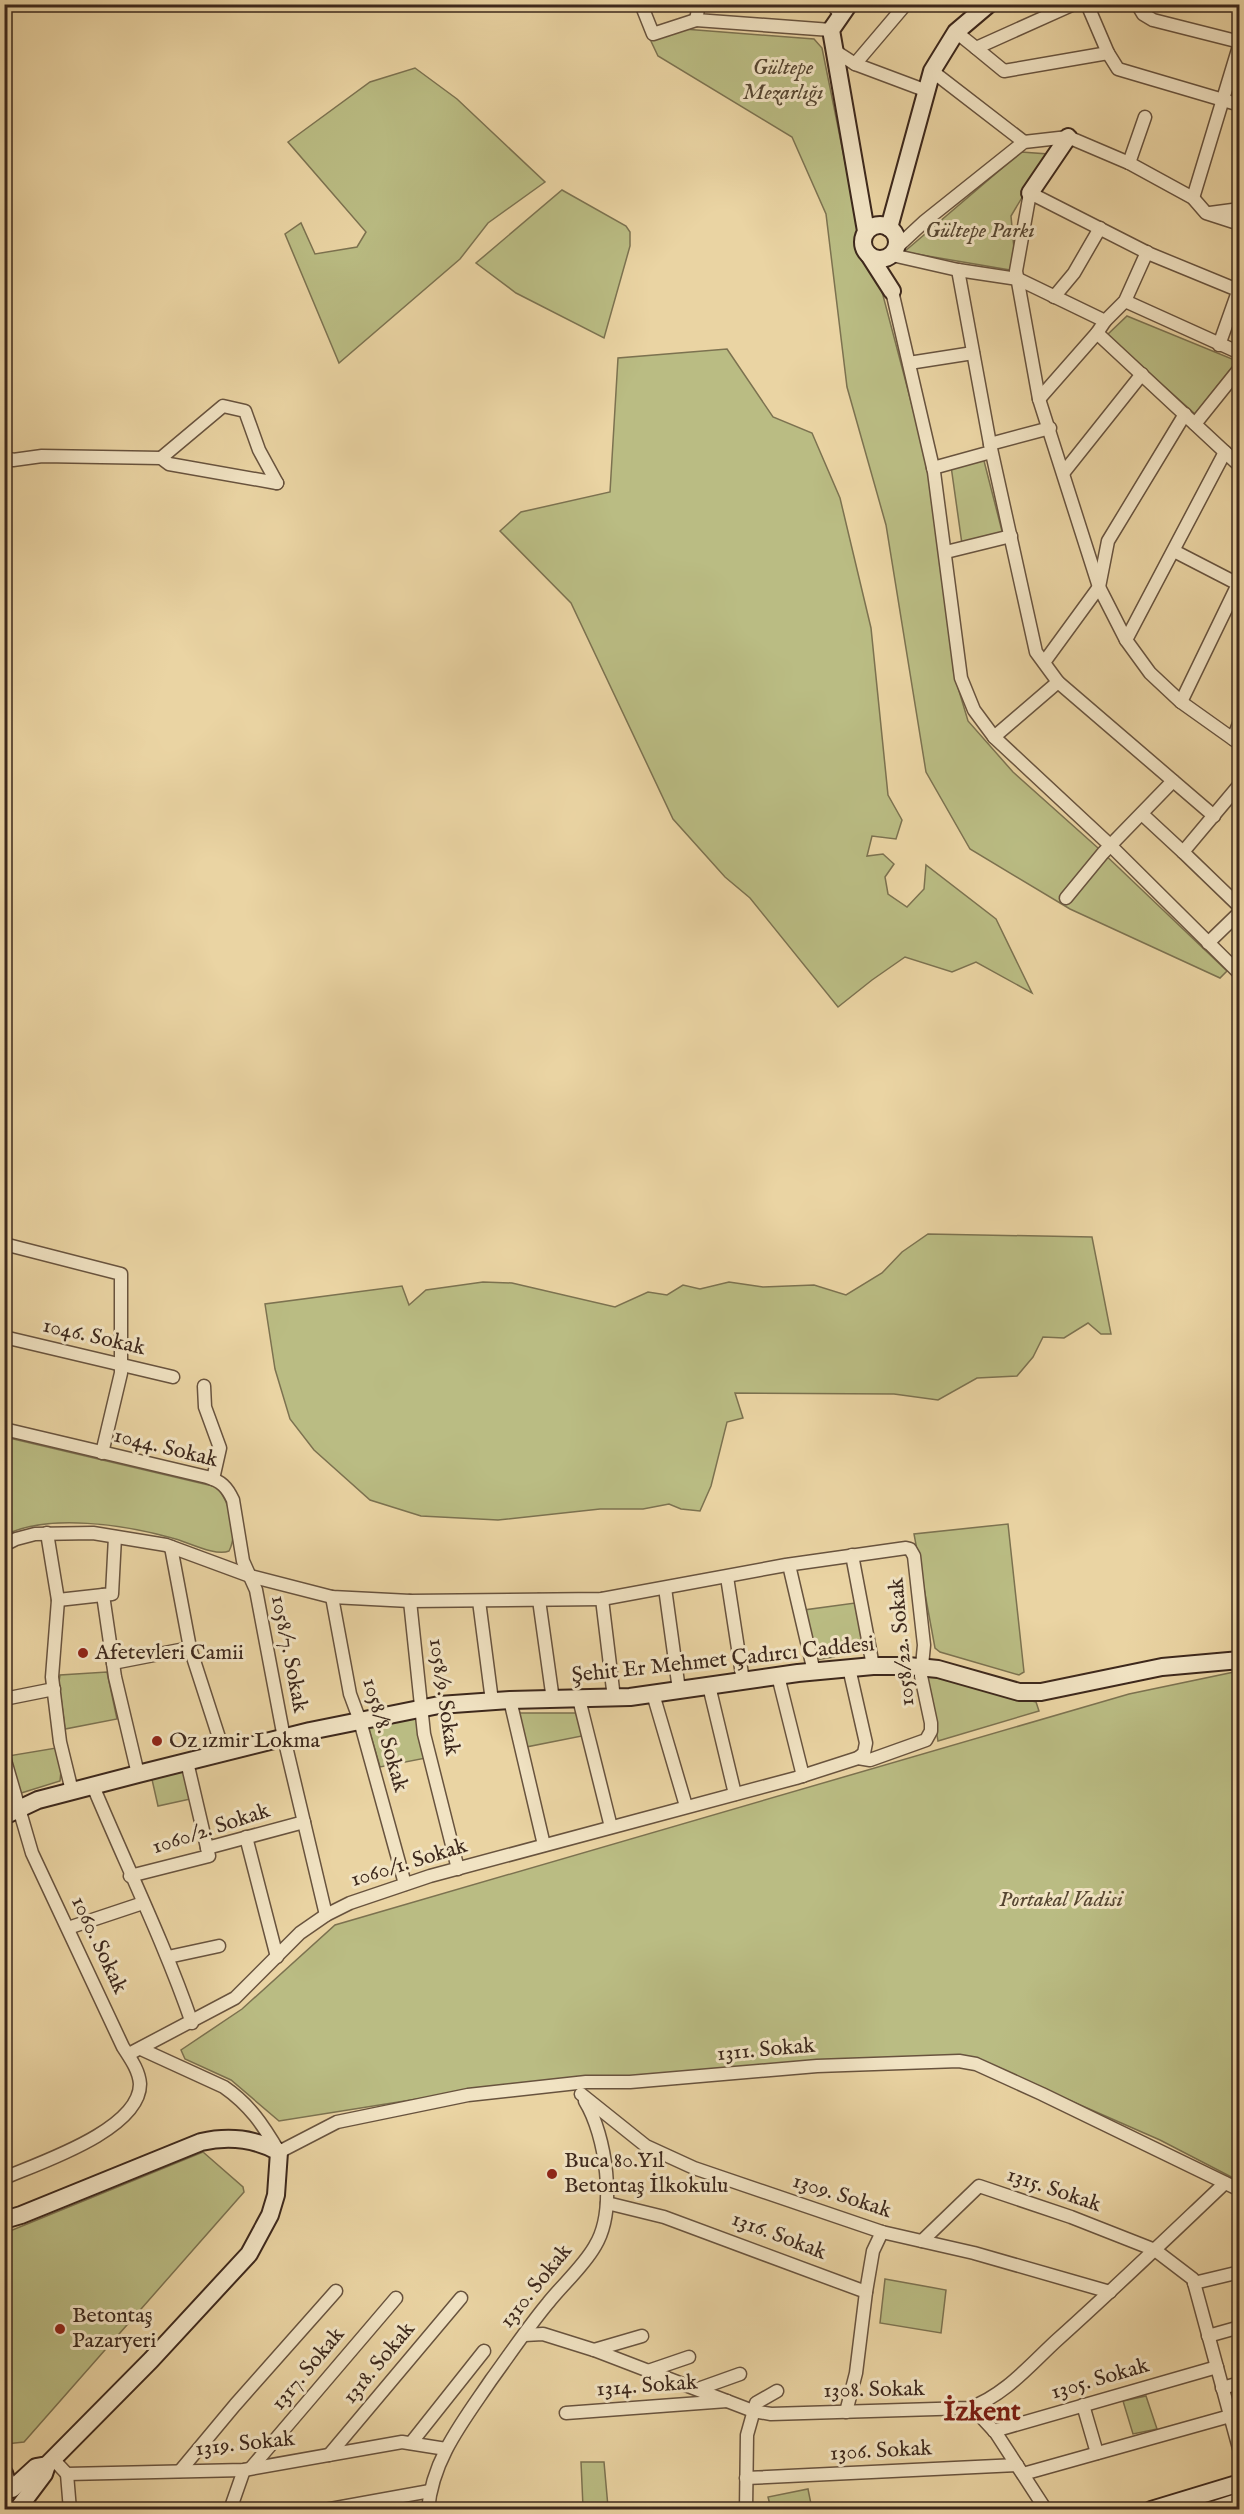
<svg xmlns="http://www.w3.org/2000/svg" width="1244" height="2514" font-family="'IM FELL English',serif">
	<rect width="100%" height="100%" fill="#ead4a3"/>
	<filter id="stains"><feTurbulence type="fractalNoise" baseFrequency=".00333" numOctaves="4"/><feColorMatrix values="0 0 0 0 .2 0 0 0 0 .09 0 0 0 0 .02 0 0 0 .5 -.17"/></filter>
	<radialGradient id="worn" r=".72"><stop offset=".6" stop-color="#630" stop-opacity="0"/><stop offset="1" stop-color="#630" stop-opacity=".3"/></radialGradient>
	<g fill="#babc83" stroke="#7c7250" stroke-width="1.5">
		<path d="M684 29 814 39 822 48 864 256 880 284 933 485 954 674 968 721 1013 772 1098 848 1227 971 1220 978 1070 909 970 849 926 772 886 525 847 387 826 214 792 137 658 56 649 37Z"/>
		<path d="M415 68 457 99 545 182 488 223 460 259 339 363 285 234 301 223 315 254 357 247 366 232 288 142 370 82Z"/>
		<path d="M1021 152 1048 154 1011 216 1016 271 904 252Z"/>
		<path d="M562 190 626 226 630 232V246L604 338 516 293 476 263Z"/>
		<path d="M1127 316 1237 361 1195 414 1107 335Z"/>
		<path d="M727 349 773 417 812 433 840 498 871 628 888 795 902 820 896 839 872 836 867 856 883 854 894 864 885 877 888 894 907 907 924 889 926 865 996 919 1032 993 976 962 952 972 905 957 872 980 838 1007 750 898 725 877 673 819 571 603 500 531 521 512 610 492 618 358Z"/>
		<path d="M983 457 1003 535 962 544 951 466Z"/>
		<path d="M928 1234 1092 1237 1111 1334H1101L1088 1323 1064 1338 1043 1337 1033 1357 1017 1376 977 1378 938 1400 894 1394 735 1393 743 1418 727 1422 711 1486 700 1511 681 1509 669 1504 643 1509H600L498 1520 421 1516 370 1500 314 1450 290 1419 275 1369 265 1304 402 1286 409 1305 426 1290 483 1282 512 1283 615 1307 648 1292 667 1295 683 1285 700 1289 729 1282 763 1287 814 1285 846 1295 882 1273 902 1252Z"/>
		<path d="M5 1437 217 1487C229 1502 239 1532 229 1551 215 1557 186 1541 172 1538 125 1525 49 1513 5 1535Z"/>
		<path d="M1008 1524 1024 1672 1019 1675 940 1652 935 1648 914 1534Z"/>
		<path d="M855 1603 865 1643 863 1648 838 1652 834 1657 815 1660 804 1610Z"/>
		<path d="M1239 1671V2181L1160 2140 973 2058 455 2093 279 2121 231 2080 185 2059 181 2050 242 2009 335 1925 1129 1694Z"/>
		<path d="M107 1672 117 1719 65 1729 59 1682 60 1675Z"/>
		<path d="M927 1675 1036 1702 1039 1711 938 1741Z"/>
		<path d="M518 1713H576L582 1736 526 1747Z"/>
		<path d="M415 1716 426 1758 380 1767 368 1726Z"/>
		<path d="M56 1748 61 1771 60 1781 18 1794 8 1756Z"/>
		<path d="M188 1765 195 1798 158 1806 151 1775Z"/>
		<path d="M203 2152 243 2187 244 2192 24 2442 6 2444 5 2233Z"/>
		<path d="M885 2279 946 2290 941 2333 880 2323Z"/>
		<path d="M1146 2396 1157 2429 1133 2434 1123 2401Z"/>
		<path d="M581 2462H604L608 2507H583Z"/>
		<path d="M808 2489 812 2509H771L768 2497Z"/>
	</g>
	<g fill="none" stroke-linecap="round" stroke-linejoin="round">
		<g stroke="#68533e" stroke-width="15">
			<g id="street">
				<path d="M641 4 653 34 696 20"/>
				<path d="M699 4 696 20 831 30"/>
				<path d="M831 4 842 15"/>
				<path d="M1087 4 1108 53 1118 69 1240 105"/>
				<path d="M1137 4 1143 14 1153 20 1240 42"/>
				<path d="M956 32 976 48 1074 4"/>
				<path d="M976 48 1004 71 1108 53"/>
				<path d="M835 51 855 64 906 4"/>
				<path d="M855 64 927 91"/>
				<path d="M932 71 1024 142"/>
				<path d="M1129 163 1145 117"/>
				<path d="M1193 198 1240 43"/>
				<path d="M1210 213 1240 209"/>
				<path d="M897 247 925 221 1024 142 1068 137 1129 163 1193 198 1206 213 1240 224"/>
				<path d="M892 255 958 270 1018 279 1105 321 1125 301 1147 252"/>
				<path d="M958 270 990 444 1036 652 1058 682 1214 816"/>
				<path d="M892 291 934 472 961 678 974 710 994 737 1111 846 1240 974"/>
				<path d="M1240 291 1150 254 1030 193 1016 271 1039 399 1099 587 1126 640 1150 673 1181 702 1240 744"/>
				<path d="M1054 297 1074 273 1100 228"/>
				<path d="M1125 301 1240 353"/>
				<path d="M1105 321 1097 333 1240 466"/>
				<path d="M1219 345 1240 286"/>
				<path d="M909 363 973 353"/>
				<path d="M1039 399 1097 333"/>
				<path d="M1195 424 1240 368"/>
				<path d="M990 444 1050 428"/>
				<path d="M4 457 13 460 42 456 161 458 169 464 277 483"/>
				<path d="M161 458 223 406 245 411 259 450 277 483"/>
				<path d="M933 468 991 452"/>
				<path d="M1064 472 1142 374"/>
				<path d="M1174 551 1238 584"/>
				<path d="M946 552 1011 536"/>
				<path d="M1126 640 1225 452"/>
				<path d="M1045 661 1099 587 1108 541 1185 414"/>
				<path d="M1181 702 1240 580"/>
				<path d="M994 737 1058 682"/>
				<path d="M1233 739 1240 721"/>
				<path d="M1240 784 1183 852 1240 907"/>
				<path d="M1142 814 1183 852"/>
				<path d="M1066 898 1103 853 1173 781"/>
				<path d="M1208 943 1240 912"/>
				<path d="M4 1244 121 1274V1373L102 1453"/>
				<path d="M4 1337 173 1377"/>
				<path d="M204 1386 205 1407 220 1448 213 1479"/>
				<path d="M4 1429 207 1477C221 1481 227 1487 233 1500L243 1561 256 1590 284 1738 326 1915"/>
				<path d="M47 1533 58 1600 112 1594 115 1537"/>
				<path d="M4 1545 16 1539 35 1534 93 1533 166 1545 250 1576 332 1597 410 1601 602 1599 786 1565 906 1548 910 1549 914 1556 924 1645 921 1676 931 1723V1731L926 1740 870 1760 858 1758 796 1778 430 1876 350 1903 326 1915 300 1933 235 1998 129 2054"/>
				<path d="M171 1547 190 1648 224 1753"/>
				<path d="M852 1555 873 1666"/>
				<path d="M789 1565 814 1672"/>
				<path d="M727 1577 743 1681"/>
				<path d="M665 1588 679 1690"/>
				<path d="M103 1595 115 1677 138 1774"/>
				<path d="M332 1597 350 1694 360 1721 405 1884"/>
				<path d="M602 1599 614 1698"/>
				<path d="M58 1600 52 1677 60 1742 72 1791"/>
				<path d="M539 1600 553 1700"/>
				<path d="M410 1601 424 1734 458 1869"/>
				<path d="M479 1601 492 1701"/>
				<path d="M113 1663 190 1648"/>
				<path d="M849 1668 866 1743 864 1753 858 1758"/>
				<path d="M778 1676 803 1776"/>
				<path d="M709 1686 735 1794"/>
				<path d="M653 1694 686 1806"/>
				<path d="M4 1699 54 1689"/>
				<path d="M579 1699 611 1827"/>
				<path d="M510 1700 544 1845"/>
				<path d="M4 1757 32 1853 123 2047C130 2058 139 2070 140 2084 140 2130 39 2163 4 2178"/>
				<path d="M93 1786C126 1865 164 1942 192 2023"/>
				<path d="M246 1837 277 1957"/>
				<path d="M207 1848 304 1822"/>
				<path d="M130 1876 209 1856 187 1762"/>
				<path d="M68 1928 143 1903"/>
				<path d="M168 1957 219 1946"/>
				<path d="M141 2049 224 2087C250 2105 263 2125 279 2152L337 2122 468 2095 586 2082H630L817 2066 959 2061 976 2064 1042 2094 1240 2190"/>
				<path d="M581 2094 646 2146 694 2168 882 2232 974 2253 1110 2292"/>
				<path d="M607 2203 664 2217 866 2292 856 2373 846 2412"/>
				<path d="M922 2241 979 2186 1071 2217 1155 2250 1193 2279 1240 2452"/>
				<path d="M1194 2283 1240 2272"/>
				<path d="M866 2292 873 2251 882 2232"/>
				<path d="M524 2335 543 2334 594 2350 753 2411 771 2414 969 2408C1004 2396 1030 2365 1056 2341 1114 2289 1169 2236 1225 2183"/>
				<path d="M1208 2336 1240 2327"/>
				<path d="M594 2350 642 2336"/>
				<path d="M648 2371 689 2357"/>
				<path d="M1222 2388 1240 2383"/>
				<path d="M698 2389 740 2374"/>
				<path d="M1083 2405 1097 2453"/>
				<path d="M972 2407 996 2433 1046 2510"/>
				<path d="M566 2413 727 2401"/>
				<path d="M994 2431 1217 2367"/>
				<path d="M411 2443 484 2351"/>
				<path d="M329 2455 461 2298"/>
				<path d="M53 2459 67 2474 244 2470 402 2442 446 2449"/>
				<path d="M251 2468 396 2298"/>
				<path d="M180 2471 235 2405 336 2291"/>
				<path d="M67 2474 70 2510"/>
				<path d="M1023 2474 1230 2416"/>
				<path d="M746 2478 1017 2465"/>
				<path d="M230 2510 244 2470"/>
				<path d="M325 2510 430 2491"/>
				<path d="M428 2510C432 2459 464 2420 491 2380 510 2354 528 2327 548 2303 563 2284 583 2267 595 2246 617 2210 606 2135 585 2101"/>
				<path d="M746 2510 747 2435 756 2403 777 2391"/>
			</g>
		</g>
		<g stroke="#3d281c" stroke-width="20">
			<g id="secondary">
				<path d="M849 4 831 30 866 231"/>
				<path d="M1030 193 1068 137"/>
				<circle cx="880" cy="242" r="17"/>
				<path d="M889 228 932 71 956 32 989 4"/>
				<path d="M869 255 892 291"/>
				<path d="M4 1816 38 1800 138 1774 310 1731 439 1705 510 1700 630 1697 798 1673 873 1666H908L938 1669 1019 1692H1041L1162 1667 1240 1660"/>
				<path d="M4 2220 21 2215 201 2142C228 2136 254 2138 279 2152L276 2195 270 2215 249 2254 151 2360 53 2459 47 2465 36 2467 12 2489"/>
				<path d="M4 2473 9 2488"/>
				<path d="M20 2506 44 2474 47 2465"/>
				<path d="M1151 2510 1240 2483"/>
				<path d="M1212 2510 1240 2501"/>
			</g>
		</g>
		<use href="#street" stroke="#f1e3c3" stroke-width="12"/>
		<use href="#secondary" stroke="#f1e3c3" stroke-width="16"/>
	</g>
	<g fill="#8f2418" stroke="#f1e3c3" stroke-width="2">
		<circle cx="83" cy="1653" r="6"/>
		<circle cx="157" cy="1741" r="6"/>
		<circle cx="552" cy="2174" r="6"/>
		<circle cx="60" cy="2329" r="6"/>
	</g>
	<g text-anchor="middle" dominant-baseline="central" stroke-width="6" stroke-linejoin="round" paint-order="stroke">
		<g font-size="22" font-style="italic" fill="#564631" stroke="#f1e3c3">
			<text x="783" y="68">Gültepe<tspan x="783" dy="25">Mezarlığı</tspan></text>
			<text x="980" y="231">Gültepe Parkı</text>
			<text x="1061" y="1900">Portakal Vadisi</text>
		</g>
		<g font-size="22" fill="#3d281c" stroke="#f1e3c3">
			<text transform="translate(94 1337) rotate(13)">1046. Sokak</text>
			<text transform="translate(166 1448) rotate(14)">1044. Sokak</text>
			<text transform="translate(902 1642) rotate(-95)">1058/22. Sokak</text>
			<text transform="translate(289 1654) rotate(79)">1058/7. Sokak</text>
			<text transform="translate(723 1660) rotate(-6)">Şehit Er Mehmet Çadırcı Caddesi</text>
			<text transform="translate(444 1697) rotate(82)">1058/9. Sokak</text>
			<text transform="translate(385 1735) rotate(74)">1058/8. Sokak</text>
			<text transform="translate(211 1829) rotate(-18)">1060/2. Sokak</text>
			<text transform="translate(409 1863) rotate(-17)">1060/1. Sokak</text>
			<text transform="translate(99 1945) rotate(65)">1060. Sokak</text>
			<text transform="translate(766 2050) rotate(-5)">1311. Sokak</text>
			<text transform="translate(1054 2190) rotate(19)">1315. Sokak</text>
			<text transform="translate(842 2196) rotate(18)">1309. Sokak</text>
			<text transform="translate(779 2236) rotate(21)">1316. Sokak</text>
			<text transform="translate(536 2286) rotate(-51)">1310. Sokak</text>
			<text transform="translate(379 2363) rotate(-50)">1318. Sokak</text>
			<text transform="translate(308 2369) rotate(-50)">1317. Sokak</text>
			<text transform="translate(1100 2379) rotate(-16)">1305. Sokak</text>
			<text transform="translate(647 2386) rotate(-4)">1314. Sokak</text>
			<text transform="translate(874 2390) rotate(-1)">1308. Sokak</text>
			<text transform="translate(245 2444) rotate(-6)">1319. Sokak</text>
			<text transform="translate(881 2451) rotate(-3)">1306. Sokak</text>
		</g>
		<g font-size="22" fill="#3d281c" stroke="#f1e3c3" text-anchor="start">
			<text x="95" y="1653">Afetevleri Camii</text>
			<text x="169" y="1741">Oz ızmir Lokma</text>
			<text x="564" y="2161">Buca 80.Yıl<tspan x="564" dy="25">Betontaş İlkokulu</tspan></text>
			<text x="72" y="2316">Betontaş<tspan x="72" dy="25">Pazaryeri</tspan></text>
		</g>
		<g font-size="28" font-weight="bold" fill="#7a1f14" stroke="#f1e3c3">
			<text x="982" y="2412">İzkent</text>
		</g>
	</g>
	<rect width="1244" height="2514" fill="none" stroke="#ead4a3" stroke-width="24"/>
	<rect x="6" y="6" width="1232" height="2502" fill="none" stroke="#3d281c" stroke-width="3"/>
	<rect x="12" y="12" width="1220" height="2490" fill="none" stroke="#3d281c" stroke-width="1.5"/>
	<rect width="100%" height="100%" filter="url(#stains)"/>
	<rect width="100%" height="100%" fill="url(#worn)"/>
</svg>
